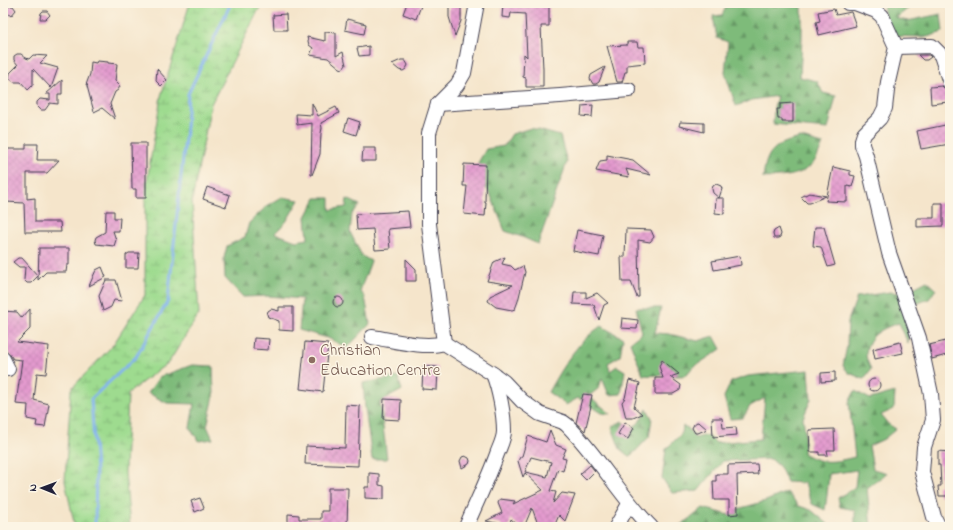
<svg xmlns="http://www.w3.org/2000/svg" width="953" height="530" font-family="'Indie Flower',sans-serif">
	<defs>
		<pattern id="forest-firs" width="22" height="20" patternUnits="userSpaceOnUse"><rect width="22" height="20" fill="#7ebb7a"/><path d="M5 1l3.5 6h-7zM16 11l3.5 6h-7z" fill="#679865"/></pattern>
		<pattern id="wetland-marsh" width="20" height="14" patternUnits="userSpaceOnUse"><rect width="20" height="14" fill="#9edb8f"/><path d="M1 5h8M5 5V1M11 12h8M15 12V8" fill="none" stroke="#88bc7c"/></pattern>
		<pattern id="building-cross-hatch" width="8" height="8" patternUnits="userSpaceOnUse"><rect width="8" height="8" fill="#e39ace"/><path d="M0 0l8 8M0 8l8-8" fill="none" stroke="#c284b2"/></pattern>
	</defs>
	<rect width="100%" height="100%" fill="#fcf5e5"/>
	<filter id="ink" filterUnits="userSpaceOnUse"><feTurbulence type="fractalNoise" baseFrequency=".025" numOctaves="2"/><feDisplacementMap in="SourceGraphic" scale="8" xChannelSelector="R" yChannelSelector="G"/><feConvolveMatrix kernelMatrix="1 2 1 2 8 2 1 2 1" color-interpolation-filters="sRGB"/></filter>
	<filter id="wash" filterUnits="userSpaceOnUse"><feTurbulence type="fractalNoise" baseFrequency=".012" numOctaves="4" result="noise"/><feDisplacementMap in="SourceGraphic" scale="16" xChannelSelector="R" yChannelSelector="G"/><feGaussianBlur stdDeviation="0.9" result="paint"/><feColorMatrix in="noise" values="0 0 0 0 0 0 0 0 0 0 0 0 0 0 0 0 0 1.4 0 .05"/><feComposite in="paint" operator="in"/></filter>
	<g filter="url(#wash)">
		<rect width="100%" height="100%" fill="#f5e5cb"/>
		<g fill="url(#forest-firs)" stroke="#506e5a">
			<path d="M728 3H802V37L800 77 817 81 823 93 836 96 828 129 773 124 774 107 777 96 752 100 736 106 725 73 728 42 717 38 713 16 722 15Z"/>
			<path d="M885 3H909L910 7 896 18 907 21 941 14 943 32 927 37 887 36 883 4Z"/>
			<path d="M531 128 560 136 567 162 538 244 522 237 505 231 491 196 480 177 478 163 486 149 504 146 512 134Z"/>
			<path d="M801 138 823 144C820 150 818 157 814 162 803 177 780 177 763 178 766 151 774 144 801 138Z"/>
			<path d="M282 197 299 200 286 222 275 233 296 241 308 239 306 217 316 198H330V210L346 207 347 199 360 205 352 214 350 232 362 256 371 261 360 291 365 297 370 324 347 348 328 338 299 330 302 299 269 296 243 297 225 278 224 258 227 246 245 237 249 223 267 206Z"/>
			<path d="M927 281 936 289 929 299 913 305 917 325 909 335 908 343 899 323C883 328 867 335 866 354 866 359 869 365 871 369L864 379 849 373 843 366 847 346 848 321 857 297 890 292 904 293Z"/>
			<path d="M636 308H661L655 333 669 334 698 341 714 336 721 349 692 368 686 375C679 377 673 375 666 375 658 375 651 376 643 375L630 342 642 333Z"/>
			<path d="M601 326 623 338 620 356 608 363 610 371 617 366 625 371 621 394 609 395 602 378 599 388 589 396 611 414 602 413 578 398 566 405 548 392C562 367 577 342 601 326Z"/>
			<path d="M192 365 213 366 214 396 207 426 213 439 199 441 190 428 194 404 167 403 148 393 159 377Z"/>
			<path d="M809 370 811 399 803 418 805 433 803 453C822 465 834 462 855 457L849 402 855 391 870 399 895 392 894 409 881 415 888 424 896 429 884 439 869 446 873 469 887 473 867 488 871 527H855V510L840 507 838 498 855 487 857 470 829 474 827 495 825 510 812 504 805 483 787 482 780 467 771 459 723 461 698 491 672 493 662 478 666 449 682 433 683 426 688 428 695 438 708 435 716 443 761 439 765 398 750 406 743 418 730 419 724 397 731 382 748 376Z"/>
			<path d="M398 377 402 390 380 402 387 459H372L365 408 363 383Z"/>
			<path d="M647 409 652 418 649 437 630 457 620 449 612 427 622 421 628 429 638 424Z"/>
			<path d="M787 492 799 506 811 510 828 524 827 527H677L691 518 703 508 729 515 741 508 766 501Z"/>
		</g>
		<path fill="url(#wetland-marsh)" stroke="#607e65" d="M190 3H262L211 104 192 201 199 314 169 362 128 393 125 472 130 527H75L65 481 71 389 113 345 145 295V193L161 96Z"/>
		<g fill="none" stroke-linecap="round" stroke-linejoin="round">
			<path stroke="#84b4ef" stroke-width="3" d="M95 527 96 470 91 399 136 357 168 301 186 129 188 94 231 3"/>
		</g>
		<g id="blocks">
			<g fill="url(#building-cross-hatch)" fill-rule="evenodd">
				<path d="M407 3H422L416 19 403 14Z"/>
				<path d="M449 3H461V21L455 36 449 17Z"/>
				<path d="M503 3H511V5L549 3V26H541L543 69V87H526V78L523 77 524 54 527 57 525 14 511 13 510 18 502 17Z"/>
				<path d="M9 6H13L16 10 11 16 6 12V8Z"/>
				<path d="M834 9 836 15 851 12 856 26 819 35 816 22 820 21 818 12Z"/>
				<path d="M43 11H47L50 15 46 19H40L41 13Z"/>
				<path d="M286 14 287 30H274L273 15Z"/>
				<path d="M347 19 366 24 364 34 345 30Z"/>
				<path d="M325 32 336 33V56L343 52 346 65 343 69 340 68 328 58 310 55 313 48 309 45 307 37 325 41Z"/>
				<path d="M627 42H637L638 47H644L645 63 627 65V72H625L622 82H617L607 46 627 45Z"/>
				<path d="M369 46V55L359 56 357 48Z"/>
				<path d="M17 54H21L26 58 29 59 33 55 47 56 40 63 58 68 51 88 33 69V85L28 90 21 82H14L9 78 10 73 18 65 14 60V56Z"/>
				<path d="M918 55H929L931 57 927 60H923Z"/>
				<path d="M401 60H405L408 65 406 69 403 71 399 70 392 64Z"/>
				<path d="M97 61 108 62V63L117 64 115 81 120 86 118 90 115 92 110 104 115 119 102 108 94 112 87 86 88 85H86L90 74 91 62 96 63Z"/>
				<path d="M605 67 599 82 596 84H593L590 79 591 75Z"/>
				<path d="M157 69 167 80 161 86 156 81Z"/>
				<path d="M62 80V94H58V104L50 103 45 110H41L37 106V102L40 99 50 100V94H46Z"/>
				<path d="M942 86 947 91 948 102 931 104 930 87Z"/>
				<path d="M312 103 318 116 336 107 339 113 321 123 322 128 321 133 320 154 312 175H311L312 123 297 125 296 114 312 115Z"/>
				<path d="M793 103V122H782V119H778L777 109H780V104Z"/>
				<path d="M593 105 592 117 581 116 582 106Z"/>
				<path d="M348 118 360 122 356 135 344 131Z"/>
				<path d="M680 122 704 123V132L679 126Z"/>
				<path d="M950 124V144L921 149 917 131Z"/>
				<path d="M131 143H146V198H136V189H132Z"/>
				<path d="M26 144H38L37 160H59L47 173H27V199L35 198V222H60L61 232H25L24 203 6 202V188H3V149H26Z"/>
				<path d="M363 148H376V161H362Z"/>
				<path d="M607 155 633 160 651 175 626 169 629 177 596 171 600 161 607 160Z"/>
				<path d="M464 164 486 165 485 202H486L485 216 464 214 467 186H463Z"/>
				<path d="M833 167 850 171V175L855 176 852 187 847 186V202L826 201Z"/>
				<path d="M716 184 721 186 722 189 719 198H724V214L715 213 716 198H719L713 193 712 189 713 186Z"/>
				<path d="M207 187 230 195 226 207 203 199Z"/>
				<path d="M809 193 826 196 810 203H807L801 197Z"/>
				<path d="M934 203H943V226L917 227V218H934Z"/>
				<path d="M106 211H114V218H120L119 231H113L116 240 114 246 96 244 95 240 96 237 105 232Z"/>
				<path d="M408 211 410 227 388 229 390 249 375 250 373 229 357 230 356 214Z"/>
				<path d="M815 227H824L835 265 828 267 821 247 813 246Z"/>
				<path d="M779 228 781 234 780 237 778 238H774L773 234 774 231Z"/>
				<path d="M626 229 651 230 654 237 650 242 638 240 639 297H637L631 282H622L621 257H625Z"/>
				<path d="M577 230 603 235 599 256 573 251Z"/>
				<path d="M39 248H69V265H67L66 272H46L38 280Z"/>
				<path d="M129 253H139L138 268H126V255Z"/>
				<path d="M740 256 741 265 714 270 712 261Z"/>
				<path d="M505 257 502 264 511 266 515 270 523 266 525 272 518 301 515 309 512 310 496 307 488 301 490 296 513 285 487 281 494 262Z"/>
				<path d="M18 258H22L38 276 31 283H27L24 280 25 267H19L13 262Z"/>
				<path d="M406 259 416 269V281H406Z"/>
				<path d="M102 267 106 277 89 286 96 270Z"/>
				<path d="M106 280H116L122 301 114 300 111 307 103 311 99 296Z"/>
				<path d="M574 292H586V298L597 293 608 303 604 305 599 320 594 305 573 304Z"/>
				<circle cx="338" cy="302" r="5"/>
				<path d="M279 307H293V331L279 330V321L268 317 267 314 268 311 271 309 279 311Z"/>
				<path d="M30 309V329L17 342 49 346 46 374 37 373 34 400 49 404 45 427 36 426 37 421 27 419 28 405 16 404 22 360 13 359 8 352 3 351V311L17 312 22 318Z"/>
				<path d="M622 318 638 320 637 329 621 328Z"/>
				<path d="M254 338 269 339 268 350 253 349Z"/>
				<path d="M950 340V354L932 359 929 345Z"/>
				<path d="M305 342 328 344 323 392 300 389Z"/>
				<path d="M900 342 903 353 875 359 873 349Z"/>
				<path d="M662 360 679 374 670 377 681 385 680 390 673 394H655V378H663L659 366Z"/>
				<path d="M423 366 438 367 437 390 422 389Z"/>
				<path d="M835 372V381L821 382V373Z"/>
				<circle cx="874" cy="385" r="6"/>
				<path d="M629 380 640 383 634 407 642 414 633 418H626L622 402 625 398Z"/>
				<path d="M583 394 592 395 590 406H591L585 431 576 423Z"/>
				<path d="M384 399 401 400 400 420 383 419Z"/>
				<path d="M346 405 360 406 358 466 305 464 306 446 345 448Z"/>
				<path d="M712 418H722L723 428 736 427 737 435 713 437Z"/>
				<path d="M625 422 634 428 628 439 618 434Z"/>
				<path d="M697 422 700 423 707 429 698 433H695L692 428 694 424Z"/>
				<path d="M834 429 835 450H827L828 455H819V452H810L809 430Z"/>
				<path d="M550 430 556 445 566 449 562 458 566 459 563 471 558 469 550 491 556 492 553 503 562 493 575 495 565 521 559 515 554 527H539L532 508 524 527H520L511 519 509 527H502L501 524 486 521 502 513 498 503 500 499 515 501 513 504 543 490 525 473 523 477 518 461 520 457 522 456 528 436 546 442ZM531 457 551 462 547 477 525 472Z"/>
				<path d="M938 451 950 452 948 477H950V496H939L938 486H941L940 465H938Z"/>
				<path d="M465 456 469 458 470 461 469 464 462 468 460 461 462 457Z"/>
				<path d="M757 464 758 474 737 475 738 514 729 515V500H714L713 481H716V474H728V465Z"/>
				<path d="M590 465 595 471 586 480 580 474Z"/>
				<path d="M369 473 379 474V485L384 486V499L365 498V487H369Z"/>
				<path d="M328 488H348L347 527H288V514L299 515V519H321V511H328Z"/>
				<path d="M200 498 204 508 195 512 191 501Z"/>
			</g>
		</g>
	</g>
	<g filter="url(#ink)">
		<use href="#blocks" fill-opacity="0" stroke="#423f51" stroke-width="1"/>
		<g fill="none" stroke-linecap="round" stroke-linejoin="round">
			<g stroke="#423f51" stroke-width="16">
				<g id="minor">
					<path d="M848 3H855L876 11 882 16 896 47 888 82 885 108 880 118 864 134 862 140V145L866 156 889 253 919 338 931 394 933 420 924 447 922 472 934 517 939 527"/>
					<path d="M896 47 932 46 941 55 950 83"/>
					<path d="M438 104 560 96 629 90"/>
					<path d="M372 337C393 340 424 349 444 343L493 374 504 382 522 401 540 414 563 422 567 425C599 457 620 496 651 527"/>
					<path d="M444 343 429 224V133L438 104 457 85 464 73 477 3"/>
					<path d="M3 359 8 369"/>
					<path d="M466 527C476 503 488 479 497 454 500 446 504 439 504 431 504 414 499 389 493 374"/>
					<path d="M616 527 629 504"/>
				</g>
			</g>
			<use href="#minor" stroke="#fff" stroke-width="14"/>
		</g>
	</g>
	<circle fill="#8d6e63" stroke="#fcf5e5" stroke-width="1.5" cx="312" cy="360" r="4"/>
	<g text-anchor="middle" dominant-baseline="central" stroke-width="3" stroke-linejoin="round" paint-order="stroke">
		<g font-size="17" fill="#785e54" stroke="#fcf5e5" text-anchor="start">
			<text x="320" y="350">Christian<tspan x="320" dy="20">Education Centre</tspan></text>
		</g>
	</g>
	<rect width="953" height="530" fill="none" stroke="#fcf5e5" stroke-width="16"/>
	<g transform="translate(42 488) rotate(271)" stroke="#fcf5e5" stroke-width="3" paint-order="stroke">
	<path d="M0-3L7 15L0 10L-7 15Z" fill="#22223b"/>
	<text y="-6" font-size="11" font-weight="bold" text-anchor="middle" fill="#22223b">N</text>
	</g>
</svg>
